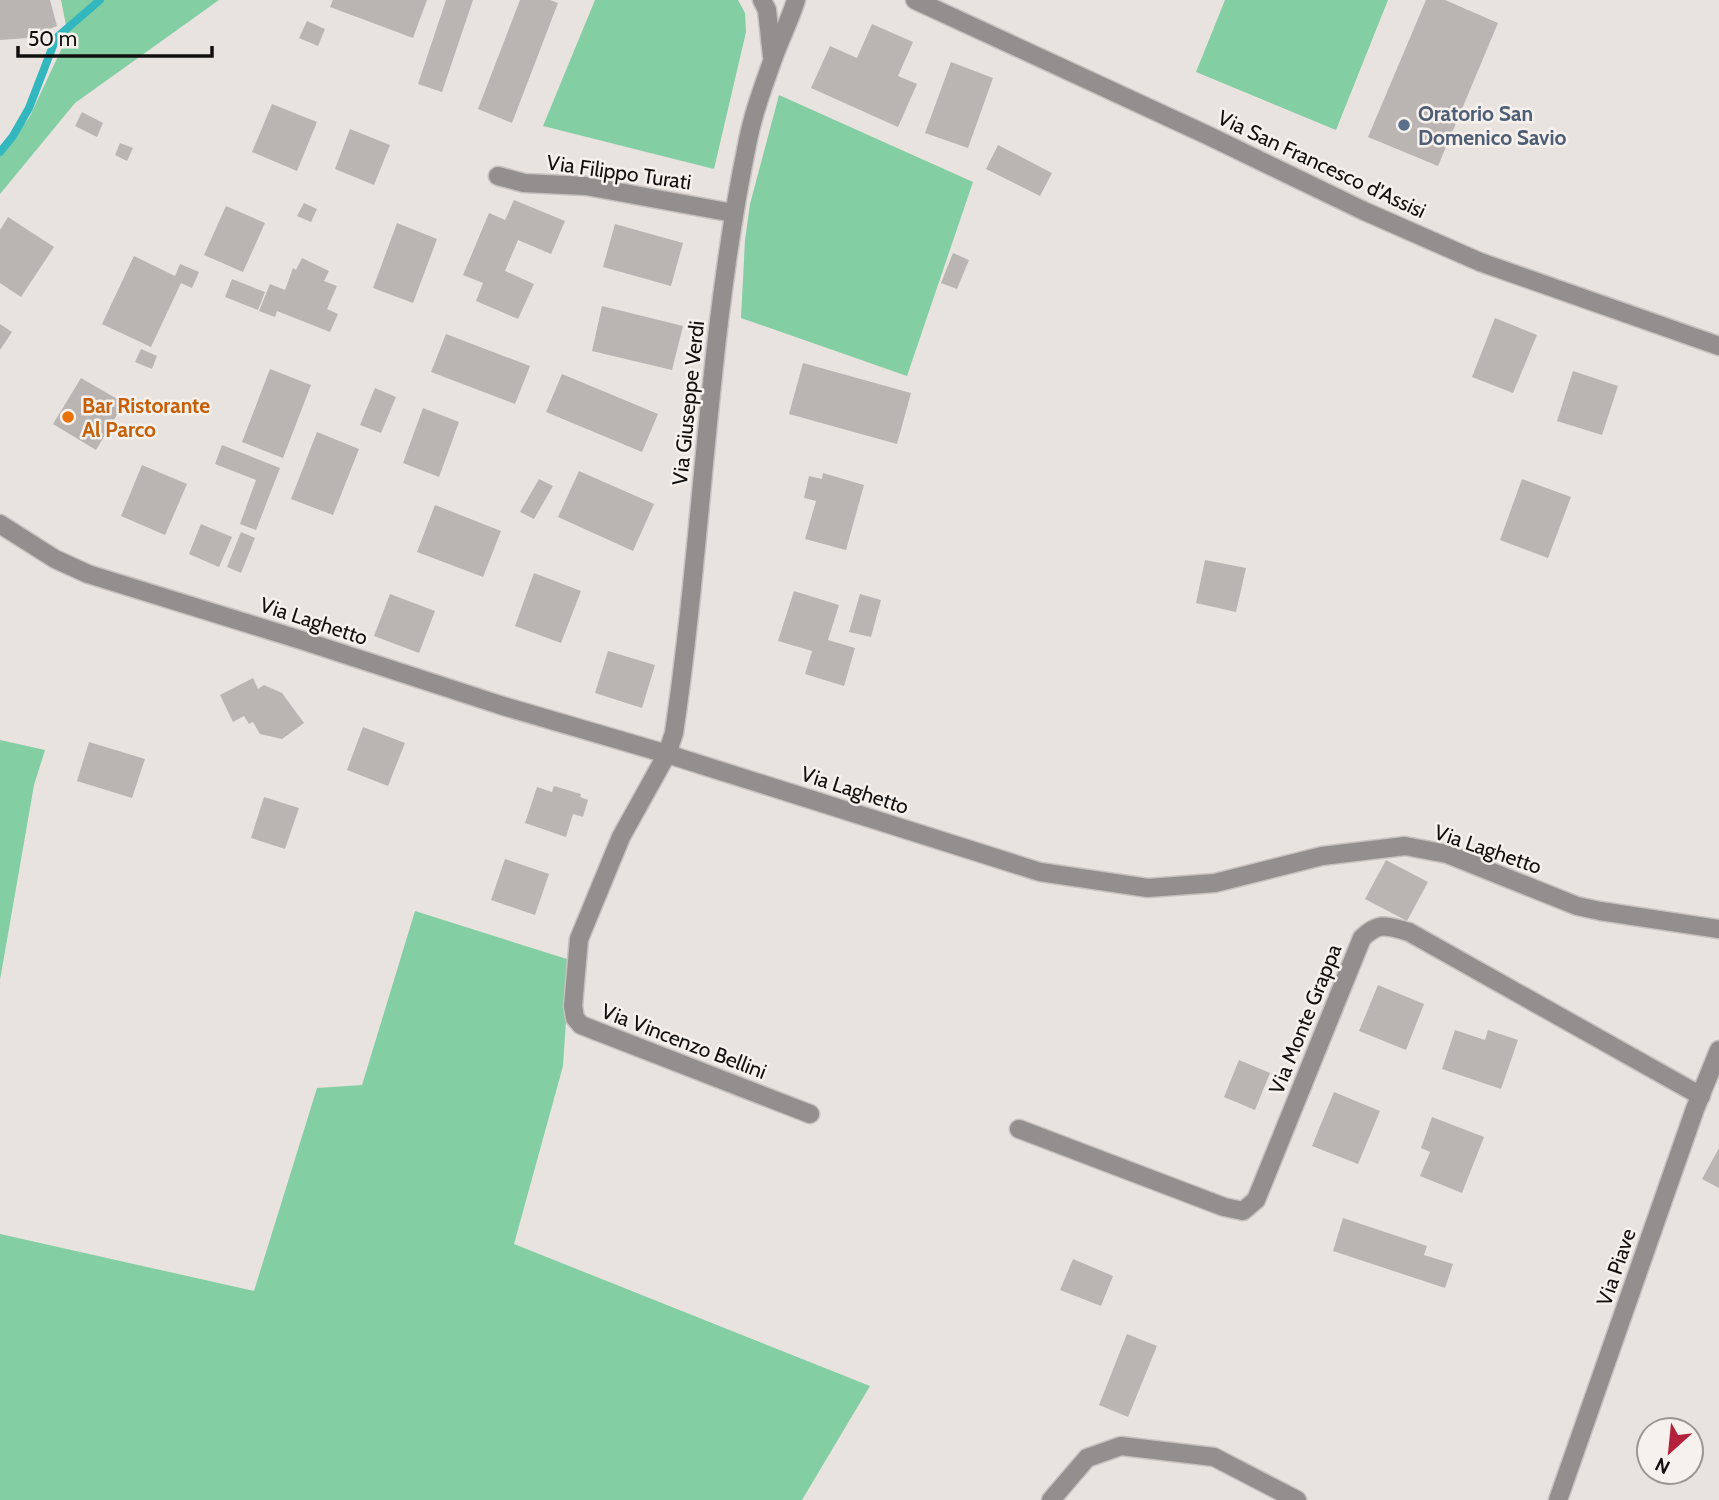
<svg xmlns="http://www.w3.org/2000/svg" width="1719" height="1500" font-family="Cabin,sans-serif">
	<rect width="100%" height="100%" fill="#e9e3e0"/>
	<g fill="#84cea4">
		<path d="M61 0H219L75 103 0 194V155L29 118 68 35Z"/>
		<path d="M595 0H738L745 13 746 32 714 169 543 126Z"/>
		<path d="M1225 0H1388L1336 130 1196 72Z"/>
		<path d="M779 95 973 182 907 376 741 318 745 240 750 204Z"/>
		<path d="M0 740 45 750 34 785 0 980Z"/>
		<path d="M415 911 570 960 563 1066 514 1244 870 1386 802 1500H0V1234L254 1291 317 1088 362 1085Z"/>
	</g>
	<g fill="none" stroke-linecap="round" stroke-linejoin="round">
		<path stroke="#33b7bf" stroke-width="8" d="M0 152 13 136 29 108 56 38 100 0"/>
	</g>
	<g fill="#bab4b2">
		<path d="M0 0H50L57 26 27 38 0 40Z"/>
		<path d="M333 0H427L413 38 330 7Z"/>
		<path d="M446 0H473L442 92 418 84Z"/>
		<path d="M520 0H550L558 3 512 123 478 109Z"/>
		<path d="M1426 0H1445L1498 23 1438 166 1368 137Z"/>
		<path d="M307 21 325 29 318 46 299 38Z"/>
		<path d="M872 24 913 42 898 76 917 84 898 127 811 88 830 46 857 58Z"/>
		<path d="M951 62 993 78 968 148 925 133Z"/>
		<path d="M272 104 317 122 297 171 252 152Z"/>
		<path d="M82 112 103 123 97 137 75 126Z"/>
		<path d="M350 129 390 145 374 185 335 169Z"/>
		<path d="M120 143 133 148 127 161 115 155Z"/>
		<path d="M998 145 1052 173 1040 196 986 169Z"/>
		<path d="M514 200 565 221 551 254 518 240 505 271 534 284 518 319 476 301 483 283 463 275 489 213 505 220Z"/>
		<path d="M304 203 317 209 311 222 297 216Z"/>
		<path d="M226 206 265 223 243 272 204 255Z"/>
		<path d="M8 217 54 247 21 297 0 283V230Z"/>
		<path d="M397 223 437 239 413 303 373 288Z"/>
		<path d="M615 224 683 243 671 286 603 267Z"/>
		<path d="M953 253 969 260 957 289 941 283Z"/>
		<path d="M134 256 175 276 180 264 199 272 192 288 181 283 151 347 102 324Z"/>
		<path d="M302 258 329 271 324 281 337 286 327 309 338 314 330 332 277 311 275 317 259 311 270 284 285 290 293 268 296 270Z"/>
		<path d="M232 279 265 292 258 310 225 297Z"/>
		<path d="M602 306 683 326 672 370 592 351Z"/>
		<path d="M1495 318 1537 335 1513 393 1472 377Z"/>
		<path d="M0 324 12 332 0 350Z"/>
		<path d="M446 334 530 366 515 404 431 372Z"/>
		<path d="M141 349 157 356 152 369 135 362Z"/>
		<path d="M803 363 911 393 897 444 789 414Z"/>
		<path d="M270 369 311 385 283 458 242 442Z"/>
		<path d="M1573 371 1618 386 1602 435 1557 421Z"/>
		<path d="M562 374 658 414 642 452 546 412Z"/>
		<path d="M81 378 124 403 96 450 53 424Z"/>
		<path d="M375 388 396 397 381 433 360 425Z"/>
		<path d="M423 408 459 422 439 477 403 463Z"/>
		<path d="M317 432 359 449 333 515 291 499Z"/>
		<path d="M222 445 280 468 256 530 240 524 256 480 215 464Z"/>
		<path d="M142 465 187 484 165 535 121 516Z"/>
		<path d="M579 471 654 504 633 551 558 517Z"/>
		<path d="M823 473 864 485 846 550 805 539 816 501 804 498 809 476 822 479Z"/>
		<path d="M539 479 553 486 534 519 520 512Z"/>
		<path d="M1522 479 1571 497 1548 558 1500 540Z"/>
		<path d="M435 505 501 531 483 577 417 552Z"/>
		<path d="M201 524 232 537 219 567 189 554Z"/>
		<path d="M241 532 255 538 241 573 227 567Z"/>
		<path d="M1205 560 1246 568 1236 612 1196 603Z"/>
		<path d="M534 573 581 591 561 643 515 626Z"/>
		<path d="M794 591 839 605 828 640 855 648 844 686 805 674 812 651 778 641Z"/>
		<path d="M390 594 435 611 419 653 374 636Z"/>
		<path d="M860 594 881 600 871 637 849 632Z"/>
		<path d="M608 651 655 665 642 708 595 693Z"/>
		<path d="M253 678 258 689 264 685 282 693 304 723 282 739 260 734 253 722 249 724 244 716 233 722 220 695Z"/>
		<path d="M363 727 405 743 388 786 347 770Z"/>
		<path d="M89 742 145 759 132 798 77 781Z"/>
		<path d="M554 786 581 794 580 797 588 800 583 817 573 814 566 837 525 823 537 787 552 792Z"/>
		<path d="M264 797 299 808 285 849 251 838Z"/>
		<path d="M505 859 549 874 535 915 491 900Z"/>
		<path d="M1386 860 1428 882 1407 921 1365 899Z"/>
		<path d="M1378 985 1424 1004 1406 1050 1359 1031Z"/>
		<path d="M1455 1030 1485 1040 1488 1030 1518 1040 1501 1089 1442 1069Z"/>
		<path d="M1239 1060 1270 1073 1255 1110 1224 1097Z"/>
		<path d="M1334 1092 1380 1111 1358 1164 1312 1146Z"/>
		<path d="M1432 1117 1484 1137 1462 1193 1420 1176 1430 1152 1421 1148Z"/>
		<path d="M1719 1148V1188L1702 1179Z"/>
		<path d="M1343 1218 1427 1246 1424 1255 1453 1264 1445 1288 1333 1251Z"/>
		<path d="M1073 1259 1113 1276 1101 1306 1060 1290Z"/>
		<path d="M1127 1334 1157 1346 1128 1417 1099 1405Z"/>
	</g>
	<g fill="none" stroke-linecap="round" stroke-linejoin="round">
		<g stroke="#c7c1bf" stroke-width="21">
			<g id="minor">
				<path d="M762 0 767 10 772 56"/>
				<path d="M796 0C790 20 780 39 773 59 763 87 752 117 747 145 707 339 703 538 674 733L667 754 621 837 579 939 573 1006 575 1018 581 1025 810 1114"/>
				<path d="M915 0 1207 135 1364 211 1480 262 1719 346"/>
				<path d="M498 176 524 183 586 186 733 213"/>
				<path d="M0 524 55 559 88 574 301 640 503 706 667 754 1040 872 1148 888 1215 883 1322 856 1405 846 1447 854 1577 906 1600 911 1719 929"/>
				<path d="M1019 1129 1224 1207 1243 1211 1256 1200 1362 938C1380 921 1387 926 1409 932L1701 1096"/>
				<path d="M1051 1500 1087 1458 1121 1446 1214 1457 1297 1500"/>
				<path d="M1558 1500 1695 1109 1719 1050"/>
			</g>
		</g>
		<use href="#minor" stroke="#928f8e" stroke-width="18"/>
	</g>
	<circle fill="#5c6f8a" stroke="#f6f1ed" stroke-width="2.5" cx="1404" cy="125" r="7"/>
	<circle fill="#e8710a" stroke="#f6f1ed" stroke-width="2.5" cx="68" cy="417" r="7"/>
	<g text-anchor="middle" dominant-baseline="central" stroke-width="5" stroke-linejoin="round" paint-order="stroke">
		<g font-size="21" font-weight="bold" fill="#4e5e75" stroke="#f6f1ed" text-anchor="start">
			<text x="1418" y="113">Oratorio San<tspan x="1418" dy="24">Domenico Savio</tspan></text>
		</g>
		<g font-size="21" fill="#12100f" stroke="#f6f1ed">
			<text transform="translate(1322 164) rotate(25)">Via San Francesco d'Assisi</text>
			<text transform="translate(619 172) rotate(8)">Via Filippo Turati</text>
			<text transform="translate(688 403) rotate(-84)">Via Giuseppe Verdi</text>
			<text transform="translate(314 621) rotate(18)">Via Laghetto</text>
			<text transform="translate(855 790) rotate(18)">Via Laghetto</text>
			<text transform="translate(1488 849) rotate(19)">Via Laghetto</text>
			<text transform="translate(1305 1019) rotate(-68)">Via Monte Grappa</text>
			<text transform="translate(684 1041) rotate(21)">Via Vincenzo Bellini</text>
			<text transform="translate(1616 1267) rotate(-71)">Via Piave</text>
		</g>
		<g font-size="21" font-weight="bold" fill="#c56008" stroke="#f6f1ed" text-anchor="start">
			<text x="82" y="405">Bar Ristorante<tspan x="82" dy="24">Al Parco</tspan></text>
		</g>
	</g>
	<g transform="translate(1670 1451) rotate(207)"><circle r="33" fill="#f6f1ed" stroke="#9b9794" stroke-width="2"/>
	<path d="M0-5L12 26L0 18L-12 26Z" fill="#b3213d"/>
	<text y="-10" font-size="19" font-weight="bold" text-anchor="middle" fill="#12100f">N</text>
	</g>
	<path d="M18 46v10h194v-10" fill="none" stroke="#12100f" stroke-width="3.5"/>
	<text x="28" y="46" font-size="21" fill="#12100f" stroke="#f6f1ed" stroke-width="5" paint-order="stroke">50 m</text>
</svg>
